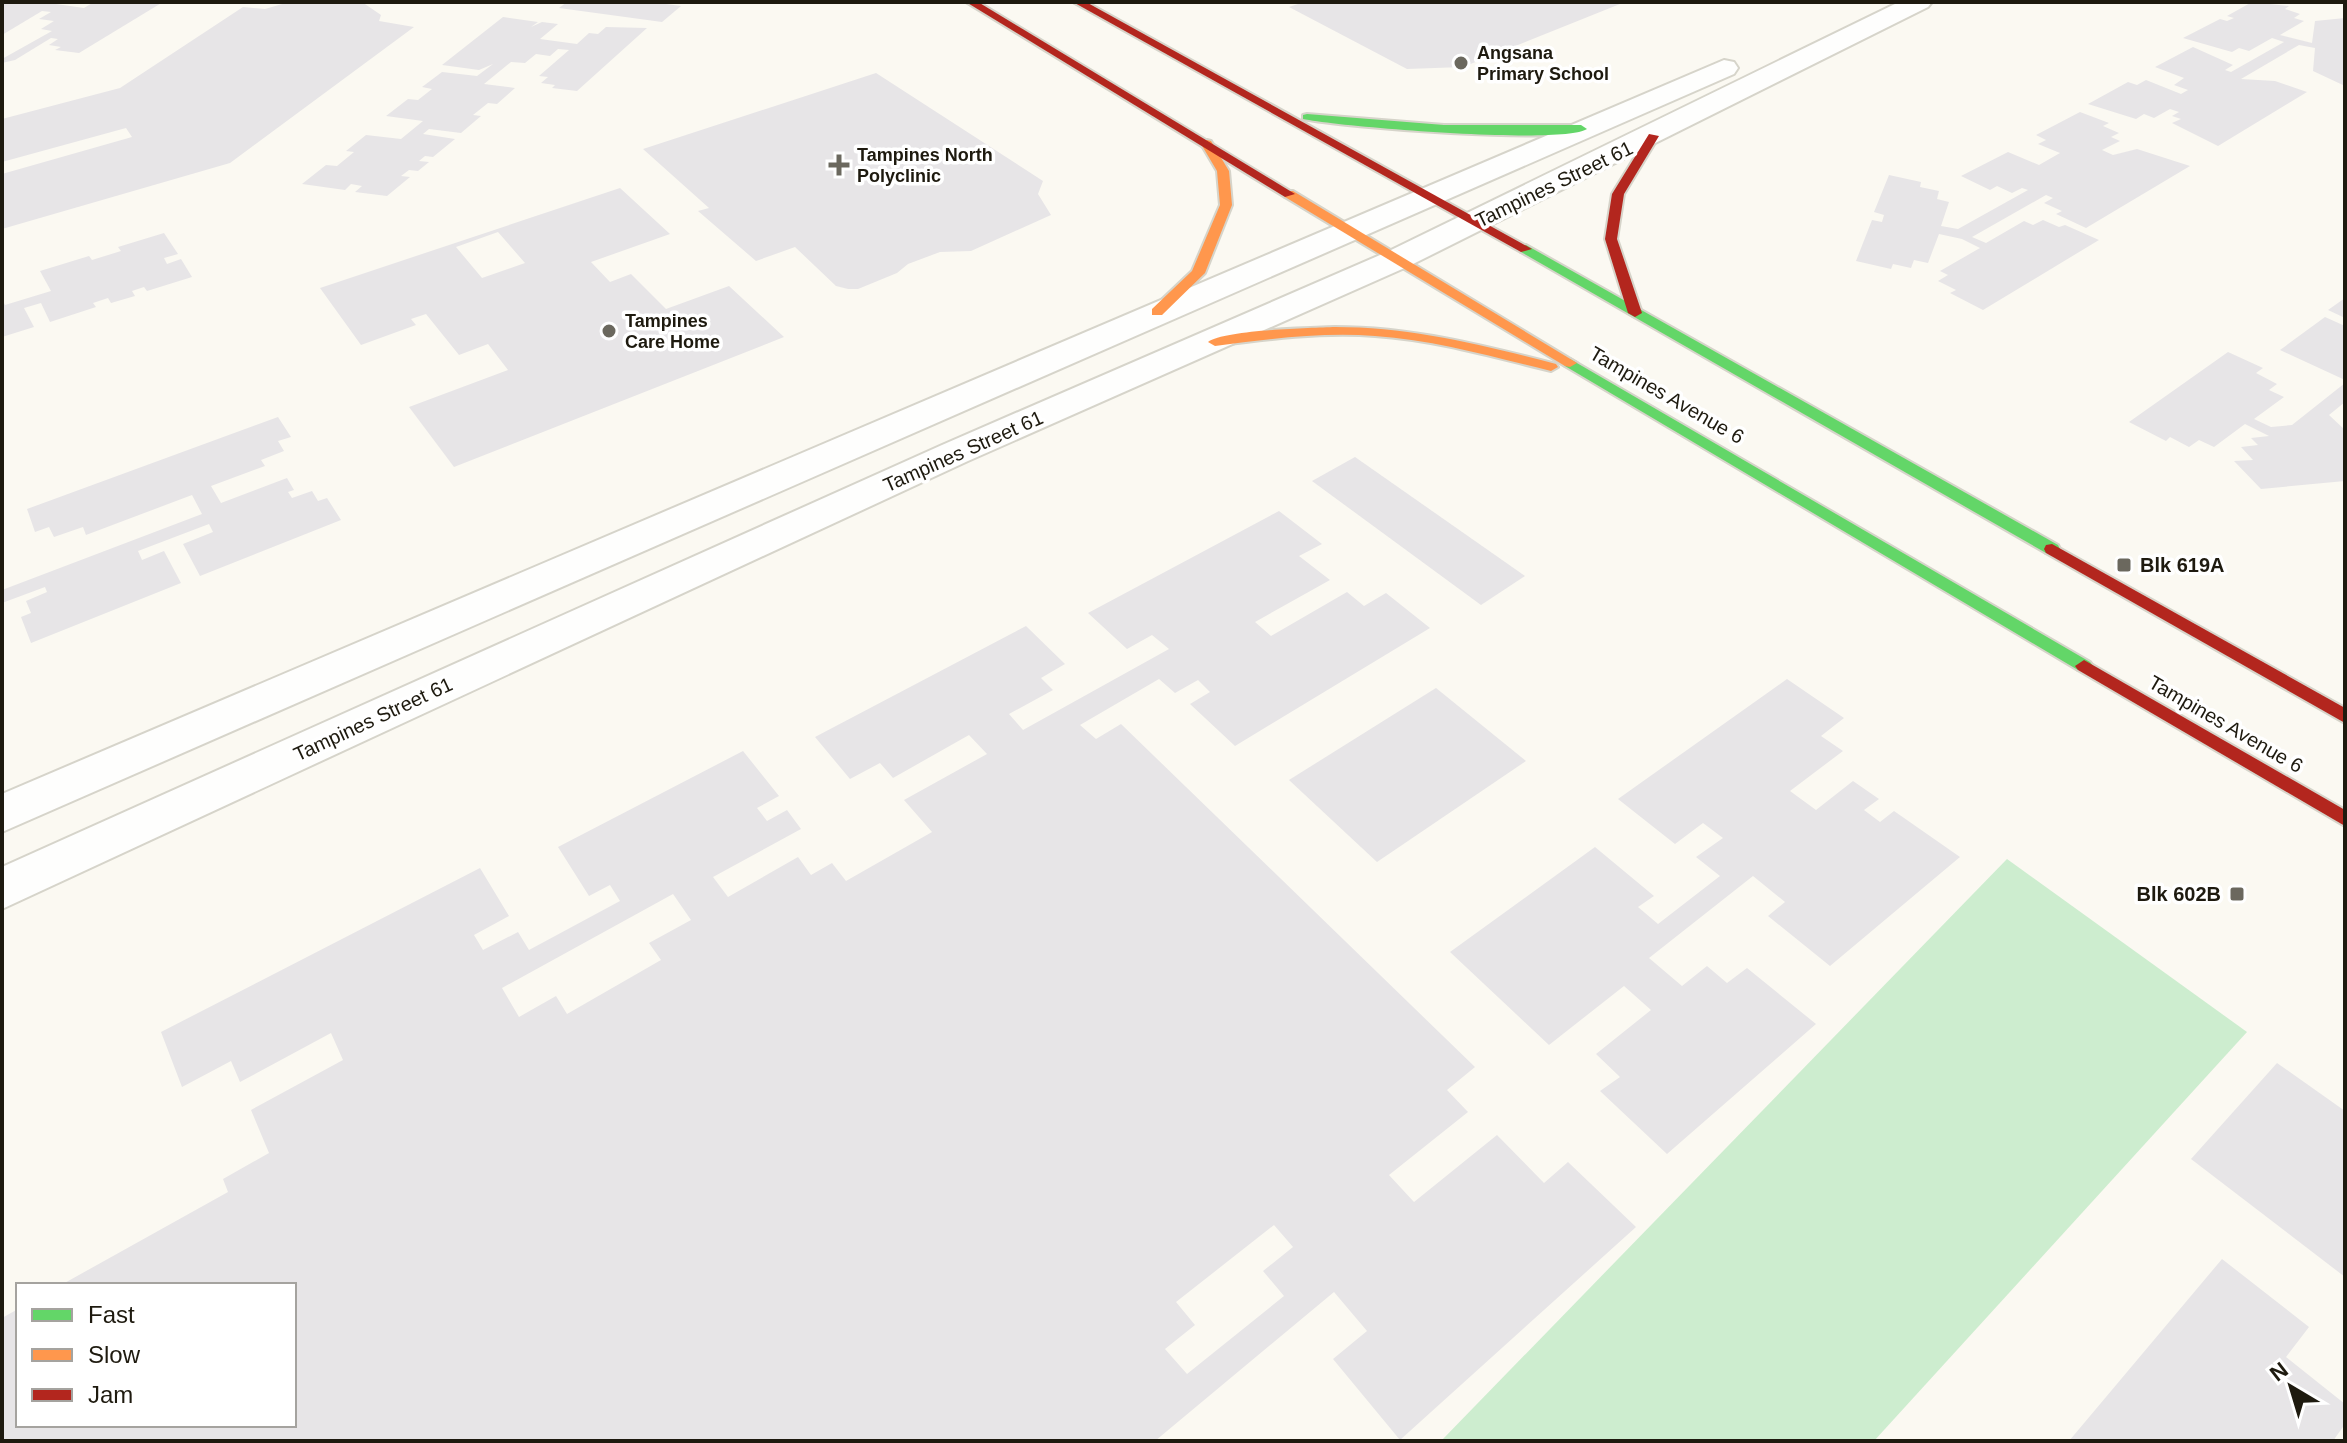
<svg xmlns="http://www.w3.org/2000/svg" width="2347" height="1443" font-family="Helvetica,sans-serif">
	<rect width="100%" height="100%" fill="#fbf9f2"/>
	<path fill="#cdedcf" d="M2007 859 2247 1032 1874 1441H1441Z"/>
	<g fill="#e7e5e7" fill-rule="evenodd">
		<path d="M6 2H60L56 4 84 8 94 2H163L79 53 55 50 61 47 49 45 58 39 51 38 15 60 2 63V59L52 31 41 29 54 21 39 19 51 12 42 11 2 35V4Z"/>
		<path d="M289 2H362L381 15 379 21 414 27 230 163 2 229V174L132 137 126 128 2 162V119L120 88 243 7 265 9Z"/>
		<path d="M567 2H668L666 4 681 6 662 22 559 8Z"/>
		<path d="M1304 2H1625L1463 67 1407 69 1289 7Z"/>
		<path d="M2252 2 2289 6 2285 9 2300 14 2294 18 2304 21 2280 35 2312 43 2315 21 2345 18V86L2313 71 2315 48 2299 45 2241 79 2275 81 2307 92 2218 146 2172 123 2181 119 2172 116 2179 112 2170 109 2154 118 2144 114 2136 119 2088 104 2128 82 2137 85 2146 80 2181 94 2188 90 2174 85 2184 78 2155 67 2193 47 2233 65 2225 70 2231 72 2284 42 2272 38 2249 51 2239 48 2232 52 2183 38 2220 19 2227 21 2234 18 2227 16Z"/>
		<path d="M503 17 538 22 531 27 542 22 558 24 540 39 577 44 589 33 598 34 606 27 647 28 577 91 552 88 555 85 541 83 548 77 539 76 569 50 558 49 550 56 536 54 525 63 511 62 484 84 515 88 497 104 488 103 473 115 481 116 461 133 429 129 423 134 455 139 433 157 425 156 419 161 429 162 418 171 409 170 401 176 410 177 387 196 355 192 362 186 351 184 345 190 302 184 326 165 337 166 354 152 346 151 366 135 401 139 423 121 386 116 408 99 418 100 432 89 422 87 442 72 477 76 493 64 479 70 442 65Z"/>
		<path d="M876 73 1043 181 1038 194 1051 215 971 251 940 252 908 264 897 273 858 289H848L836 286 795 247 756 261 698 211 709 208 643 149Z"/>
		<path d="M2080 112 2109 123 2103 126 2119 133 2111 137 2120 141 2102 150 2113 155 2137 149 2190 166 2086 228 2056 214 2062 211 2044 203 2053 198 2046 195 1972 237 1986 243 2024 221 2033 225 2043 220 2059 227 2065 225 2099 240 1983 310 1950 293 1956 290 1938 281 1948 275 1940 271 1980 248 1962 239 1939 234 1928 263 1914 260 1911 268 1893 264 1891 269 1856 261 1872 220 1882 222 1884 215 1874 212 1889 175 1921 182 1920 187 1939 191 1937 199 1949 202 1941 226 1958 229 2028 190 2022 188 2012 193 1997 186 1990 190 1961 176 2008 152 2039 165 2060 153 2038 144 2046 140 2036 135Z"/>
		<path d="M620 188 670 234 591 262 610 282 631 274 666 309 729 286 784 337 454 467 409 407 508 370 488 344 459 355 426 314 411 319 416 325 361 345 320 288ZM498 232 525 263 482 278 456 247Z"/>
		<path d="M164 233 178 254 164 258 167 264 181 259 192 277 147 291 144 287 132 291 135 296 111 303 108 298 93 303 96 307 50 322 41 303 24 308 34 327 2 337V299L5 305 51 291 40 271 89 256 92 260 121 251 118 247Z"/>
		<path d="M2345 298V318L2328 310Z"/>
		<path d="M2325 317 2345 326V380L2280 350Z"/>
		<path d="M2228 352 2263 368 2256 373 2277 384 2269 390 2284 397 2254 419 2271 427 2292 425 2345 383V402L2329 415 2345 430V481L2261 489 2234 461 2253 460 2241 447 2258 445 2251 438 2269 436 2245 424 2214 447 2199 440 2189 447 2170 437 2166 441 2129 422Z"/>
		<path d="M278 417 291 437 278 441 284 451 261 460 265 466 211 486 221 503 287 478 294 490 288 492 292 498 312 491 318 501 327 498 341 520 200 576 183 544 213 532 209 524 138 551 142 560 164 551 181 583 31 643 21 617 31 613 26 601 47 592 45 587 2 603V590L202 514 192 495 86 535 83 527 54 537 49 527 35 532 27 509Z"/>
		<path d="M1355 457 1525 576 1481 605 1312 481Z"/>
		<path d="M1279 511 1322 544 1299 556 1330 580 1255 622 1271 636 1347 592 1364 606 1386 593 1430 628 1235 746 1190 704 1210 692 1198 680 1175 693 1159 679 1080 725 1096 739 1121 724 1475 1067 1447 1090 1468 1112 1389 1175 1414 1202 1497 1135 1544 1183 1568 1162 1636 1227 1400 1440 1333 1359 1367 1331 1334 1292 1155 1441H2V1318L18 1309V1425H294V1285H61L228 1192 223 1179 269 1153 251 1110 343 1060 331 1033 240 1082 231 1061 182 1087 161 1032 480 868 509 916 474 935 483 950 518 932 529 950 620 901 610 885 589 896 558 847 743 751 779 796 757 808 767 821 787 810 801 829 713 877 728 897 798 857 811 875 832 863 846 881 932 832 904 800 987 754 969 735 893 778 880 763 850 779 815 737 1026 626 1065 664 1041 678 1053 690 1009 714 1023 730 1169 649 1152 635 1127 649 1088 613ZM673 894 691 920 649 943 661 960 567 1014 556 996 519 1017 502 988ZM1274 1225 1293 1247 1263 1271 1284 1296 1187 1374 1165 1349 1195 1325 1176 1302Z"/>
		<path d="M1787 679 1844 718 1821 736 1843 751 1790 791 1816 810 1853 781 1879 799 1864 810 1880 822 1894 811 1960 857 1830 966 1768 916 1785 902 1753 876 1649 958 1682 986 1707 966 1727 983 1747 968 1816 1024 1667 1154 1600 1091 1620 1077 1596 1054 1651 1010 1624 986 1549 1045 1450 952 1595 847 1654 896 1638 907 1658 924 1720 876 1696 857 1723 838 1703 823 1675 844 1618 799Z"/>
		<path d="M1436 688 1526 761 1377 862 1289 780Z"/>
		<path d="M2277 1063 2345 1111V1277L2191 1159Z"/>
		<path d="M2222 1259 2309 1327 2286 1357 2345 1404V1424L2333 1441H2069Z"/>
	</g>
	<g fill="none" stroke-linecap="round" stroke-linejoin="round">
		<g stroke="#d6d4ca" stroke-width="4">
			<g id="street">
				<path d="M1899 2H1932L1928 7 1409 266 968 461 2 909V867L942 445 1387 252Z"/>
				<path d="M1724 60 1734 62 1738 68 1734 74 2 832V794Z"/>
			</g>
		</g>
		<g stroke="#d6d4ca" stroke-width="4">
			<g id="fast">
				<path d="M1307 114 1444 125H1581L1587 129C1564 145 1341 127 1303 119V115Z"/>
				<path d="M1526 245 2058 545 2060 549 2058 553H2046L1521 252 1520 249Z"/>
				<path d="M1570 359 2090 662 2093 666 2090 670H2078L1565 366 1563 363Z"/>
			</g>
		</g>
		<g stroke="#d6d4ca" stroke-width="4">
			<g id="slow">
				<path d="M1207 140 1211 141 1229 171 1232 205 1205 273 1162 315H1152V309L1192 271 1220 205 1217 171 1201 144Z"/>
				<path d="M1285 191H1293L1577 363 1570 367 1565 366 1285 197Z"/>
				<path d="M1335 327C1411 327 1483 345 1556 364L1558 367 1551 371C1493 357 1435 340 1375 336 1322 332 1268 339 1215 346L1208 342C1224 330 1310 328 1335 327Z"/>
			</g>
		</g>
		<g stroke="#d6d4ca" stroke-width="4">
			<g id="jam">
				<path d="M966 2H978L1295 194 1285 197Z"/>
				<path d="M1073 2H1086L1532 249 1521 252Z"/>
				<path d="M1649 134 1659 136 1624 194 1617 239 1642 313 1635 317 1628 313 1605 239 1612 194Z"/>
				<path d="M2052 544 2345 708V723L2046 553 2044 549 2046 545Z"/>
				<path d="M2084 660 2345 810V826L2078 670 2075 666Z"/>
			</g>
		</g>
		<use href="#street" fill="#fefefd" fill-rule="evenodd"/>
		<use href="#fast" fill="#63d668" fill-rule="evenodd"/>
		<use href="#slow" fill="#ff974d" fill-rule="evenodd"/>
		<use href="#jam" fill="#b3261e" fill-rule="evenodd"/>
	</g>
	<g fill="#6b685e" stroke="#fff" stroke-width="3">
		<circle cx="1461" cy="63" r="8"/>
		<path d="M835 153h8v8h8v8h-8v8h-8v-8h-8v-8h8z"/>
		<circle cx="609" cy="331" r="8"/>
		<rect x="2116" y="557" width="16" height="16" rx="4"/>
		<rect x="2229" y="886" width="16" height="16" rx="4"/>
	</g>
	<g text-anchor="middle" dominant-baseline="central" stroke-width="7" stroke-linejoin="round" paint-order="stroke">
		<g font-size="18" font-weight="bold" fill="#1e1a0f" stroke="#fff" text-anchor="start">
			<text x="1477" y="53">Angsana<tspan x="1477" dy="21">Primary School</tspan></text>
			<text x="857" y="155">Tampines North<tspan x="857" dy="21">Polyclinic</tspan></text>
			<text x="625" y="321">Tampines<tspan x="625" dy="21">Care Home</tspan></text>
		</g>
		<g font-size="20" fill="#1e1a0f" stroke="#fff">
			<text transform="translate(1554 184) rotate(-26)">Tampines Street 61</text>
			<text transform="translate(1667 395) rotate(30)">Tampines Avenue 6</text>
			<text transform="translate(963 451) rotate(-24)">Tampines Street 61</text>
			<text transform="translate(373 719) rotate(-25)">Tampines Street 61</text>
			<text transform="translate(2226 724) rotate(30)">Tampines Avenue 6</text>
		</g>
		<g font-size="20" font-weight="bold" fill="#1e1a0f" stroke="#fff" text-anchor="start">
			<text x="2140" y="565">Blk 619A</text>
			<text x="2221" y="894" text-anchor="end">Blk 602B</text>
		</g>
	</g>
	<rect width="2347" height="1443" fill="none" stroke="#1e1a0f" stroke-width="8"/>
	<rect x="16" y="1283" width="280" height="144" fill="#ffffff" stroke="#a5a39f" stroke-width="2"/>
	<rect x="32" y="1309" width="40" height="12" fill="#63d668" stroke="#a5a39f" stroke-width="2"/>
	<text x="88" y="1323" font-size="24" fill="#1e1a0f">Fast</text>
	<rect x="32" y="1349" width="40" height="12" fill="#ff974d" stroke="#a5a39f" stroke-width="2"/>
	<text x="88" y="1363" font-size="24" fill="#1e1a0f">Slow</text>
	<rect x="32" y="1389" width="40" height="12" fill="#b3261e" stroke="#a5a39f" stroke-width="2"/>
	<text x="88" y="1403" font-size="24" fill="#1e1a0f">Jam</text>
	<g transform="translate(2291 1387) rotate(322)" stroke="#ffffff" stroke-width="6" paint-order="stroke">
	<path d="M0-6L14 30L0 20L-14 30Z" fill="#1e1a0f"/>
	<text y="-12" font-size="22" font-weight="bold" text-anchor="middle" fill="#1e1a0f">N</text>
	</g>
</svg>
